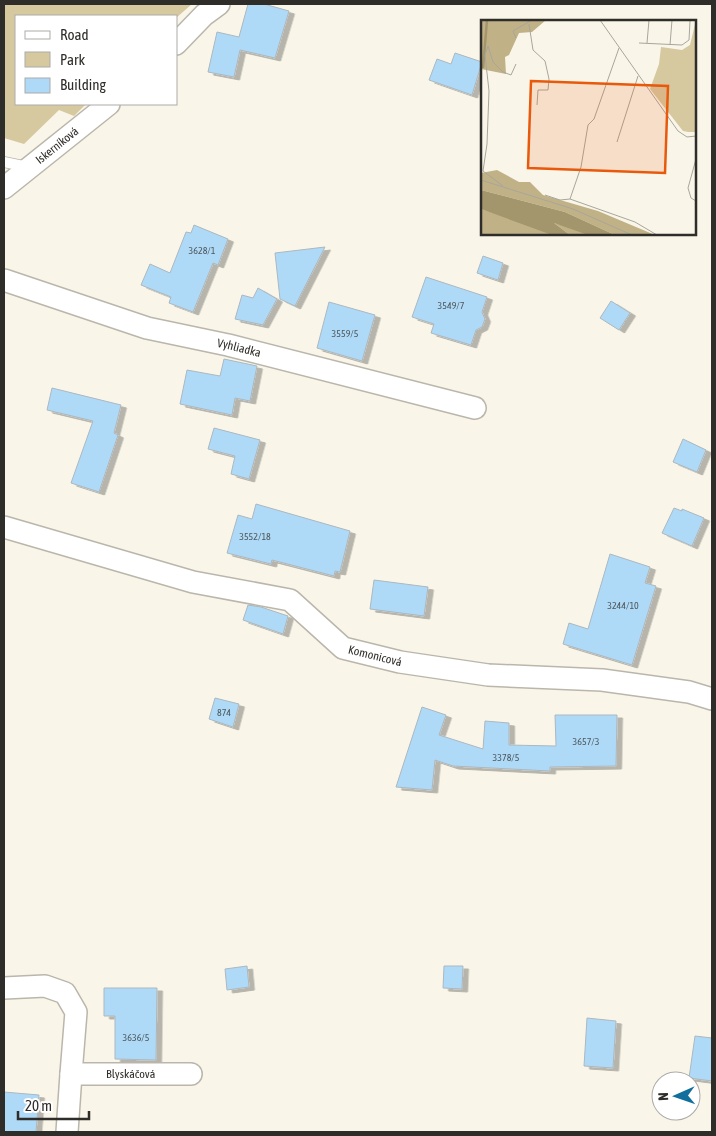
<svg xmlns="http://www.w3.org/2000/svg" width="716" height="1136" font-family="'Asap Condensed',sans-serif">
	<defs>
		<filter id="shadow"><feDropShadow dx="5.5" dy="3" stdDeviation="0" flood-color="#0004"/></filter>
	</defs>
	<rect width="100%" height="100%" fill="#f9f6e9"/>
	<path fill="#d6c89f" d="M4 4H192L176 18V16H16V104H86L74 116 59 110 24 144 4 138Z"/>
	<g fill="#aedaf7" stroke="#acb7bf" filter="url(#shadow)">
		<path d="M248 4H264L289 11 275 58 240 50 234 77 208 72 217 32 239 37Z"/>
		<path d="M455 53 482 62 472 95 429 80 437 59 451 64Z"/>
		<path d="M194 225 228 239 218 265 213 263 193 312 169 303 171 297 141 285 150 264 170 273 186 232 191 233Z"/>
		<path d="M325 247 295 306 280 299 275 253Z"/>
		<path d="M483 256 503 263 498 280 477 273Z"/>
		<path d="M426 277 487 297 482 312 485 319 482 327 476 330 471 345 431 333 434 324 412 317Z"/>
		<path d="M258 288 277 299 263 325 235 319 242 295 253 298Z"/>
		<path d="M611 301 630 313 619 330 600 318Z"/>
		<path d="M329 302 375 315 362 361 317 348Z"/>
		<path d="M224 359 257 366 250 401 235 398 232 415 180 404 187 370 220 376Z"/>
		<path d="M52 388 121 405 114 433 118 435 99 492 71 483 93 421 47 410Z"/>
		<path d="M214 428 260 440 249 479 231 474 235 456 208 449Z"/>
		<path d="M683 439 706 450 697 472 673 462Z"/>
		<path d="M256 504 350 531 340 572 335 571 334 576 272 560 271 564 227 553 238 515 252 519Z"/>
		<path d="M674 508 682 511V509L704 518 692 546 662 533Z"/>
		<path d="M610 554 650 567 645 583 656 586 632 665 563 644 569 623 588 629Z"/>
		<path d="M374 580 428 587 424 616 370 609Z"/>
		<path d="M248 605 261 607 288 616 283 634 243 620Z"/>
		<path d="M215 698 239 704 233 727 209 719Z"/>
		<path d="M422 707 446 715 439 735 483 749 485 721 509 723V745L556 746 555 715H617L616 766 550 767V771L453 766 435 760 432 790 396 787Z"/>
		<path d="M247 966 249 987 227 990 225 969Z"/>
		<path d="M444 966H463L462 989 443 988Z"/>
		<path d="M104 988H157L156 1060 115 1059V1016H104Z"/>
		<path d="M587 1018 616 1021 613 1068 584 1066Z"/>
		<path d="M695 1036 712 1038V1081L689 1078Z"/>
		<path d="M4 1092 39 1095 36 1132H4Z"/>
	</g>
	<g fill="none" stroke-linecap="round" stroke-linejoin="round">
		<g stroke="#bab6ab" stroke-width="12">
			<path id="service" d="M4 162 28 167"/>
		</g>
		<g stroke="#bab6ab" stroke-width="24">
			<g id="minor">
				<path d="M176 44 204 15 219 4"/>
				<path id="s1" d="M4 188 109 104"/>
				<path id="s2" d="M4 280 147 328 228 345 475 408"/>
				<path id="s3" d="M4 527 193 582 290 600 343 648 400 662 488 675 602 680 689 692 712 699"/>
				<path id="s4" d="M4 988 45 986 65 993 76 1012 71 1074H191"/>
				<path d="M67 1132 71 1074"/>
			</g>
		</g>
		<use href="#service" stroke="#fff" stroke-width="10"/>
		<use href="#minor" stroke="#fff" stroke-width="21"/>
	</g>
	<g text-anchor="middle" dominant-baseline="central" stroke-width="4.5" stroke-linejoin="round" paint-order="stroke">
		<g font-size="10" fill="#4f585c">
			<text x="202" y="250">3628/1</text>
			<text x="451" y="305">3549/7</text>
			<text x="345" y="333">3559/5</text>
			<text x="255" y="536">3552/18</text>
			<text x="623" y="605">3244/10</text>
			<text x="224" y="712">874</text>
			<text x="586" y="741">3657/3</text>
			<text x="506" y="757">3378/5</text>
			<text x="136" y="1037">3636/5</text>
		</g>
		<g font-size="12" fill="#2f2d29" stroke="#fff">
			<text stroke="none"><textPath href="#s1" startOffset="68">Iskerníková</textPath></text>
			<text stroke="none"><textPath href="#s2" startOffset="245">Vyhliadka</textPath></text>
			<text stroke="none"><textPath href="#s3" startOffset="400">Komonicová</textPath></text>
			<text stroke="none"><textPath href="#s4" startOffset="206">Blyskáčová</textPath></text>
		</g>
	</g>
	<g transform="translate(481 20)">
		<rect width="215" height="215" fill="#f9f6e9"/>
		<path d="M215 0V112H207L202 111 169 69 178 44 180 27 201 30 209 25Z" fill="#d6c89f"/>
		<path d="M0 0H65L51 12 38 13 28 35 24 37 25 54 0 49ZM16 150 38 162H49L62 175 117 191 174 215H134L84 192 0 170V153ZM0 189 54 206 71 215H0ZM73 203 96 209 107 215H89Z" fill="#c0b286"/>
		<path d="M0 170 84 192 134 215H107L73 203 89 215H71L0 189Z" fill="#a4966c"/>
		<path fill="none" stroke="#a4966c" stroke-width="2.5" d="M2 48 6 0"/>
		<path fill="none" stroke="#a8a69c" stroke-width="1" d="M119 0 197 111 206 117 215 116M48 4 52 30 64 41 68 59 67 70H57L56 85M35 18 32 11 51 0M158 23 201 25 208 20 209 1M166 23 168 0M189 25 191 0M7 26 4 35 8 71 6 124 2 151 22 166M7 26 12 42 22 52 30 55 35 44M136 122 157 56M215 139 207 168 210 178 215 181M0 160 92 189 151 215M64 175 79 180 89 179 154 202 176 215M89 179 100 147 107 105 113 99 138 28"/>
		<path fill="#e8590c" fill-opacity="0.15" stroke="#e8590c" stroke-width="2.5" d="M50 61 187 66 184 153 47 148Z"/>
		<rect width="215" height="215" fill="none" stroke="#2f2d29" stroke-width="2.5"/>
	</g>
	<rect width="716" height="1136" fill="none" stroke="#2f2d29" stroke-width="10"/>
	<rect x="15" y="15" width="162" height="90" fill="#ffffff" stroke="#acaba9"/>
	<rect x="25" y="31" width="25" height="8" fill="#ffffff" stroke="#acaba9"/>
	<text x="60" y="40" font-size="15" fill="#2f2d29">Road</text>
	<rect x="25" y="52" width="25" height="15" fill="#d6c89f" stroke="#acaba9"/>
	<text x="60" y="65" font-size="15" fill="#2f2d29">Park</text>
	<rect x="25" y="78" width="25" height="15" fill="#aedaf7" stroke="#acaba9"/>
	<text x="60" y="90" font-size="15" fill="#2f2d29">Building</text>
	<g transform="translate(676 1096) rotate(268)"><circle r="24" fill="#ffffff" stroke="#acaba9"/>
	<path d="M0-4L9 19L0 12L-9 19Z" fill="#126f9d"/>
	<text y="-8" font-size="14" font-weight="bold" text-anchor="middle" fill="#2f2d29">N</text>
	</g>
	<path d="M18 1111v8h71v-8" fill="none" stroke="#2f2d29" stroke-width="2.5"/>
	<text x="25" y="1111" font-size="15" fill="#2f2d29" stroke="#ffffff" stroke-width="4" paint-order="stroke">20 m</text>
</svg>
